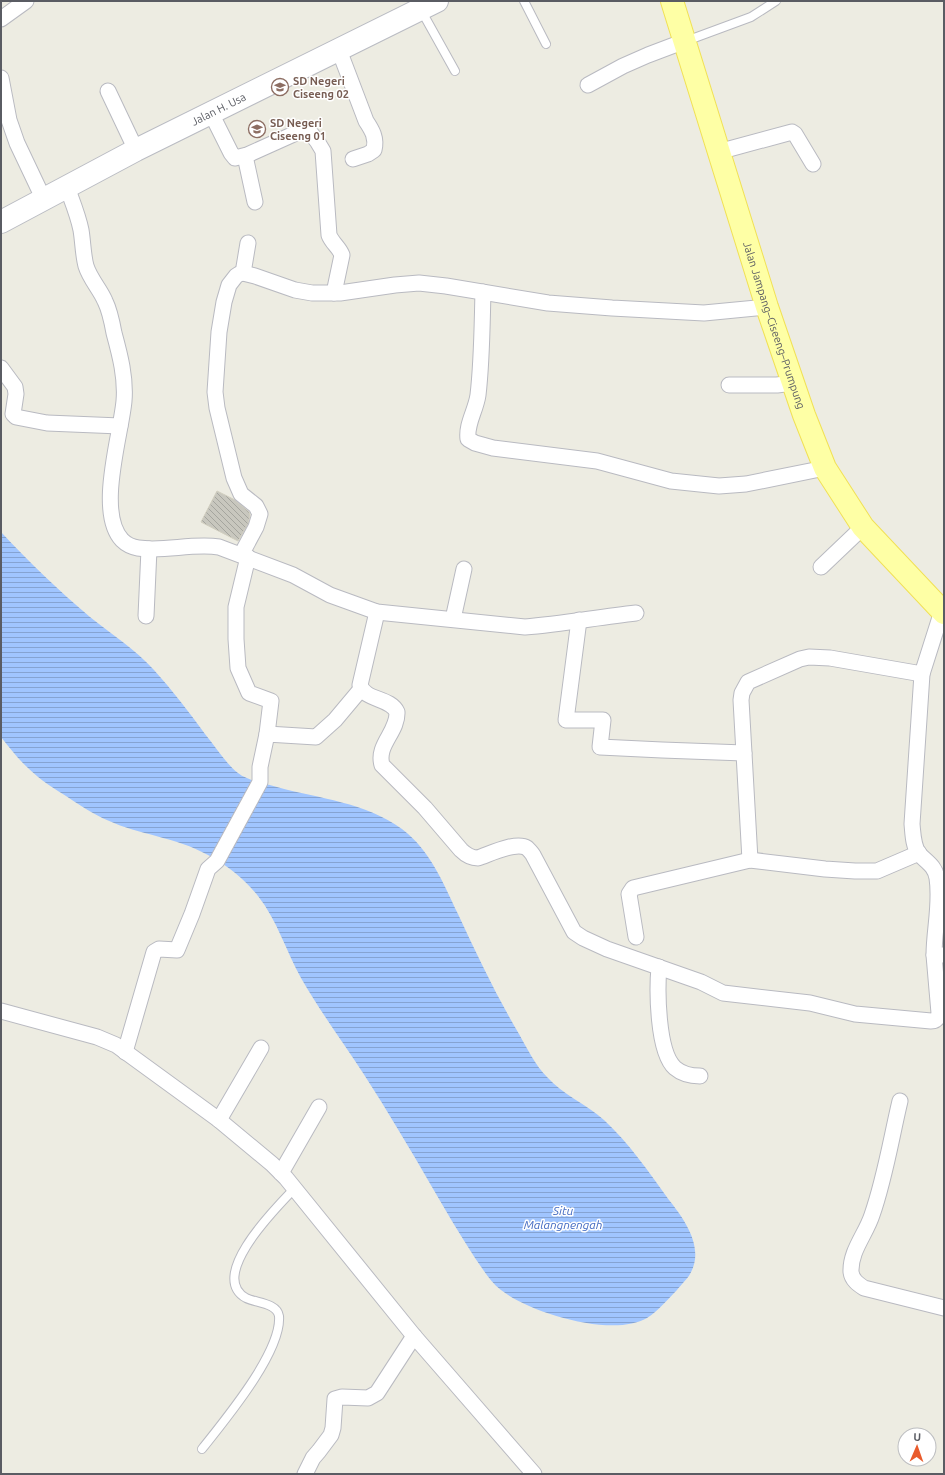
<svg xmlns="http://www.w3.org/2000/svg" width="945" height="1475" font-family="Ubuntu,sans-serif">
	<defs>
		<pattern id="water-rules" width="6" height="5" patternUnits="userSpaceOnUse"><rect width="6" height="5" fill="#a0c5ff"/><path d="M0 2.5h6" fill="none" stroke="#85a3d2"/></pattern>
		<pattern id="building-back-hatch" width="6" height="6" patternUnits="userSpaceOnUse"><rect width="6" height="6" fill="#c8c7be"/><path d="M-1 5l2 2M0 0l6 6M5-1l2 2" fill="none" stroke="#a5a59e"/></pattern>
	</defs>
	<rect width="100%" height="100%" fill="#edece2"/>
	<path fill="url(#water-rules)" d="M1 532C29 562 59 591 90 617 111 634 135 649 154 670 172 690 189 712 205 734 215 746 226 764 238 773 248 781 265 783 277 787 320 799 365 802 402 829 431 851 443 883 458 914 477 955 496 995 519 1034 527 1048 535 1065 547 1077 563 1095 586 1104 604 1120 629 1143 649 1172 669 1200 685 1220 705 1248 690 1274 688 1278 680 1286 677 1290 668 1299 658 1311 647 1318 613 1338 530 1313 501 1290 490 1282 483 1269 475 1258 460 1235 446 1211 432 1187 410 1149 387 1110 363 1073 342 1041 320 1011 301 978 286 951 277 920 258 896 234 866 200 847 163 838 147 833 130 830 114 823 98 817 84 808 69 798 55 789 40 780 28 768 18 759 9 747 1 737Z"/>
	<path fill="url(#building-back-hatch)" stroke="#d2cfc0" d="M217 491 235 500 249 512 250 515 248 524 238 541 201 522Z"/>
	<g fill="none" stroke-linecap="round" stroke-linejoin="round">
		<g stroke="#b9bac1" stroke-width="10">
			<g id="lane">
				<path d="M524 1 546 44"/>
				<path d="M421 10 455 71"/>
				<path d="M686 41 751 17 776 1"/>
				<path d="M202 1449C224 1421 282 1352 279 1316 277 1303 256 1303 246 1298 207 1276 277 1207 294 1189"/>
			</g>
		</g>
		<g stroke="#b9bac1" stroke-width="17">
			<g id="street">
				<path d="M1 19 26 1"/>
				<path d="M339 50 366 121C372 130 377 138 374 150L368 154 353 159"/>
				<path d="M1 78 9 120 17 143 44 200"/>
				<path d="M588 85 623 66 648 55 685 41"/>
				<path d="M108 91 136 150"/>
				<path d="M211 113 231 153 235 158 247 155 305 129 309 131 317 141 323 151 329 235C332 243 339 247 342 255L334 293"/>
				<path d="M718 152 792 132 795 134 813 164"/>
				<path d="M245 156 255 202"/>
				<path d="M67 187C72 201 78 215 81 230 83 242 83 255 86 266 90 279 100 289 105 301 110 311 112 322 114 333 120 355 126 378 124 401 121 435 96 512 122 540 126 544 132 547 138 548 164 552 192 543 219 547L293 575 330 595 377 612 525 627C562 624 599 617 636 613"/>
				<path d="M243 273 248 243"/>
				<path d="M483 292C482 326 482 361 478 395 476 410 466 424 468 439L475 443 493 448 597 461 671 481 719 486 746 484 825 468"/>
				<path d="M1 368 15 387 16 394 13 414 16 417 47 423 120 426"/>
				<path d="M729 385H777L793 383"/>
				<path d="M241 555 256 527 260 514 256 506 241 494 234 478 217 408 215 392 219 332 224 302 229 285 236 276 239 274 243 273 255 276 295 290 312 293H340L395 285 419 283 446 286 548 303 612 308 704 313 767 307"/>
				<path d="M248 557 236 607V639L238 668 249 693 271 701 267 734"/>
				<path d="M821 567 863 527"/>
				<path d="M942 611 922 674 912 824C913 834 913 846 919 854 927 862 935 866 937 878 941 904 934 930 934 955H943"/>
				<path d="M377 612 360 685C365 701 390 697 397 712 398 732 376 745 382 765L425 808 461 850C466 855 471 858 478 858 490 854 516 841 527 848 529 850 532 853 533 855L574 932 583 938 607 949 701 982 723 993 810 1003 855 1014 931 1021C936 1021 938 1019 939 1013L934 955"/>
				<path d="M146 616 149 549"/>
				<path d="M453 619 464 569"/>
				<path d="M579 620 566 720H603L600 747 662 750 744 753"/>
				<path d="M750 860 741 700 742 693 748 682 800 659 809 657 830 658 922 674"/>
				<path d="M636 937 629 894 633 888 750 860 825 869 855 871H877L919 853"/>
				<path d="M659 967C657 989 657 1052 675 1068 682 1074 691 1076 700 1076"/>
				<path d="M1 1011 97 1037 116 1045 219 1120 272 1164 286 1178 414 1336 534 1474"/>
				<path d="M125 1052 154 952 159 949 177 950 192 914 208 869 217 861 260 782V767L267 734 316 737 335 720 361 689"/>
				<path d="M900 1101C891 1139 885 1178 872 1215 866 1234 850 1251 851 1272 852 1280 858 1284 864 1288L944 1308"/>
				<path d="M219 1120 261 1048"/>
				<path d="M281 1173 319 1107"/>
				<path d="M305 1474 313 1458 319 1451 331 1435 333 1428 335 1399 342 1397 368 1398 377 1393 414 1336"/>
			</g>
		</g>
		<g stroke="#babcc3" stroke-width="24">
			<g id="secondary">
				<path id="s1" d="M1 222 136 150 437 1"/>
			</g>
		</g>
		<g stroke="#f1e156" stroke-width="24">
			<g id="primary">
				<path id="s2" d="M672 1 767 307 804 415 825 468 863 527 944 613"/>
			</g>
		</g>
		<use href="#lane" stroke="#fff" stroke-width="8"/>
		<use href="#street" stroke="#fff" stroke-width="15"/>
		<use href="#secondary" stroke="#fff" stroke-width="22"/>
		<use href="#primary" stroke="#feffa5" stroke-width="22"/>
	</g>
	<defs>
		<g id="school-ring" transform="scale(0.9)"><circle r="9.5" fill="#fff" stroke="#8d6e63" stroke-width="1.5"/><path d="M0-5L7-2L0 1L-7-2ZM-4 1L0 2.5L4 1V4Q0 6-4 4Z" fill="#8d6e63"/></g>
	</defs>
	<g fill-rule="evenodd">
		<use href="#school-ring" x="280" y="87"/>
		<use href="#school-ring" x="257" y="129"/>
	</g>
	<g text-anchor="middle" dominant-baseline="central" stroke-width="3" stroke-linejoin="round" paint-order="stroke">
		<g font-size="11" font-weight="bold" fill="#785e54" stroke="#fff" text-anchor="start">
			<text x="293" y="81">SD Negeri<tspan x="293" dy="13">Ciseeng 02</tspan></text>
			<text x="270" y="123">SD Negeri<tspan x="270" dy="13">Ciseeng 01</tspan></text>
		</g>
		<g font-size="11" fill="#5a5c63" stroke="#fff">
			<text stroke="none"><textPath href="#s1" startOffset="245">Jalan H. Usa</textPath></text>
			<text stroke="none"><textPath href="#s2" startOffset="340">Jalan Jampang–Ciseeng–Prumpung</textPath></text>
		</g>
		<g font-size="12" font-style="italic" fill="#426ac2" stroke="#fff">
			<text x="563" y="1210">Situ<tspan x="563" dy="14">Malangnengah</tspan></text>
		</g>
	</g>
	<rect width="945" height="1475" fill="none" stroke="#5a5c63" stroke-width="4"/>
	<g transform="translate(917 1447) rotate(2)"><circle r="19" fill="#ffffff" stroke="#bdbec1"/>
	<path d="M0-3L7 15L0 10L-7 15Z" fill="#e95b2c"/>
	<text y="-6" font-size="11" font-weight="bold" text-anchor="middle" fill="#5a5c63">U</text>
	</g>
</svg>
